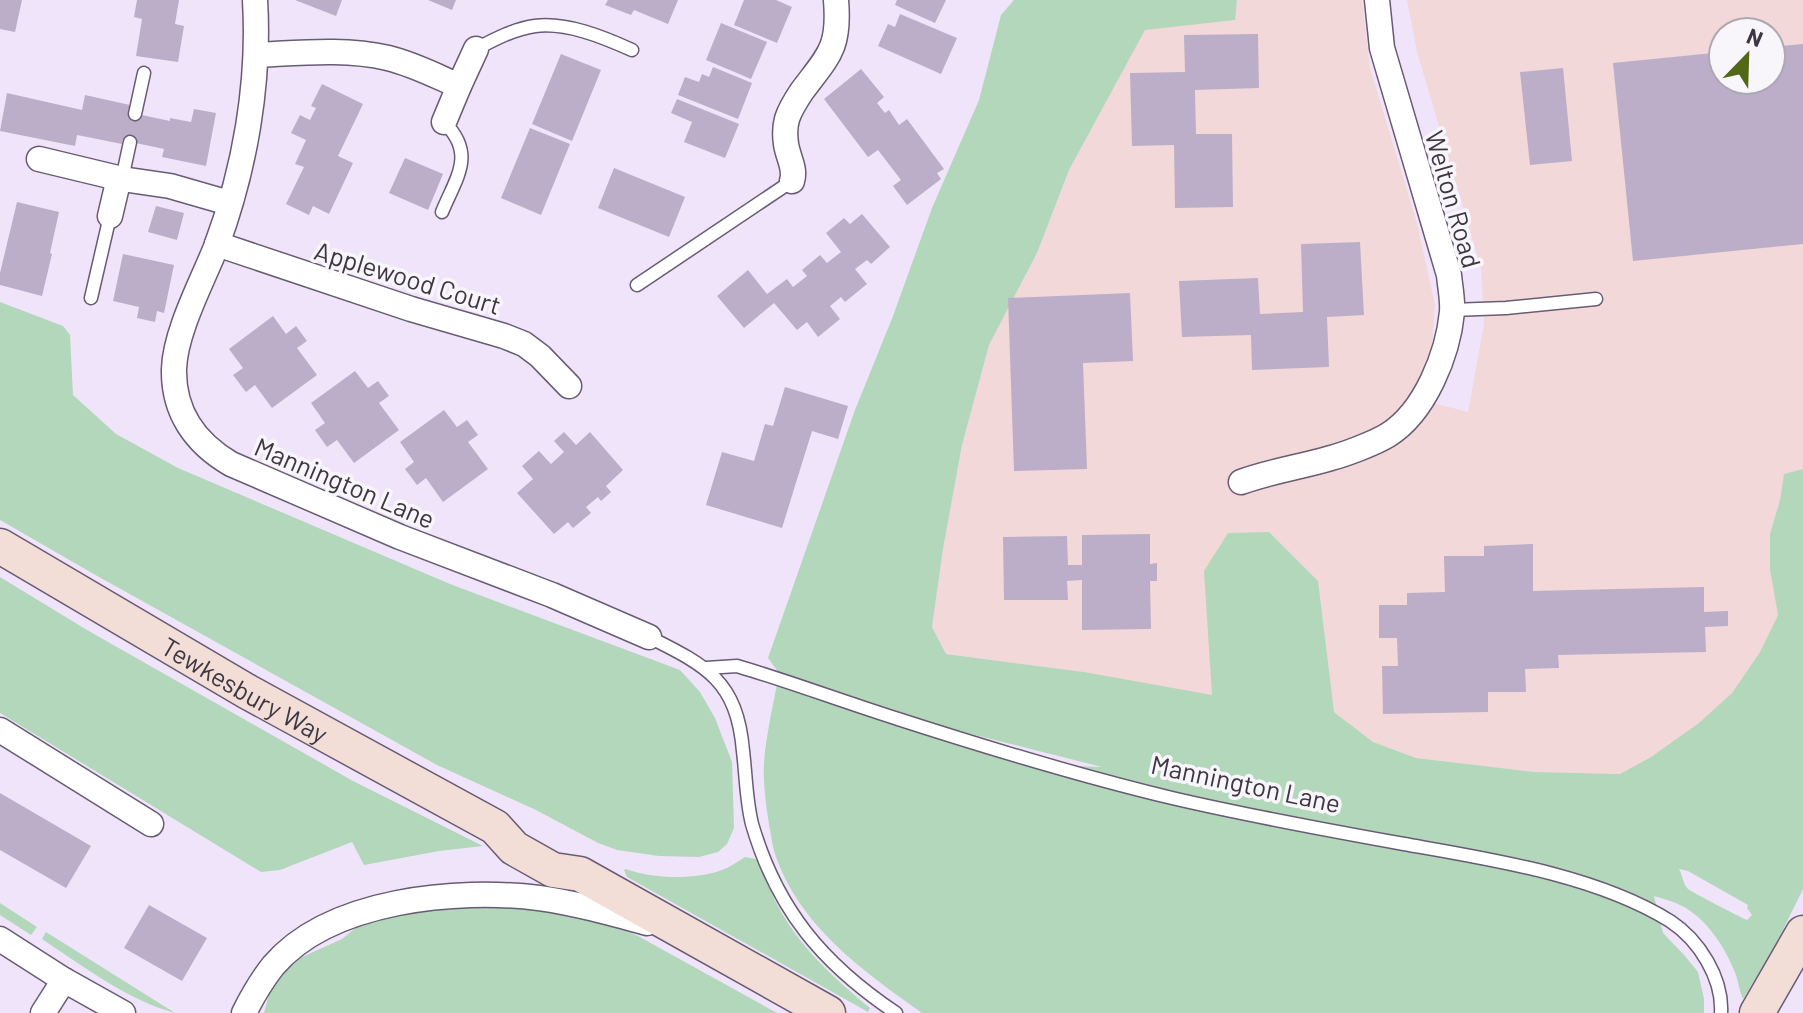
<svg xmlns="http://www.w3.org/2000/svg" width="1803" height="1013" font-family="Barlow,sans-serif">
	<rect width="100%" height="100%" fill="#f0e4fb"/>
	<path fill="#f3d8d9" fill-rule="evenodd" d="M1237 0H1362L1370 68 1417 223 1435 305 1432 348 1411 397 1468 412 1484 324 1481 268 1417 52 1407 0H1803V469L1784 474 1780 500 1770 534V570L1778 615 1760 652 1732 693 1699 724 1651 757 1620 774 1535 772 1416 758 1373 742 1334 712 1286 722 1084 672 946 654 932 627 943 549 962 445 989 345 1037 253 1069 170 1145 29 1234 20ZM1723 32H1771V80H1723Z"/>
	<g fill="#b3d7ba" fill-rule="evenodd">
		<path d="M1014 0H1237L1235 20 1145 30 1069 170 1037 253 989 345 962 445 943 549 932 627 946 654 1084 672 1212 695 1204 571 1228 533 1269 532 1318 581 1334 712 1373 742 1416 758 1535 772 1620 774 1651 757 1699 723 1732 693 1760 652 1778 615 1770 570V534L1780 500 1784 474 1803 469V889L1775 946 1743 999C1739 990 1738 979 1734 970 1724 946 1707 920 1684 907 1675 902 1664 899 1654 896L1663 933 1685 956 1698 972 1704 999V1013H922C863 971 799 926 775 854 772 845 771 834 769 824 766 805 763 783 764 763 766 734 774 702 779 673L768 658 855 410 893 316 932 208 979 100 1001 15ZM889 712 947 728 1102 767C1055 766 981 756 938 739 921 733 905 721 889 712ZM1679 869 1688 871 1748 905 1747 908 1752 915 1747 920C1742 918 1689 891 1687 888 1683 883 1682 874 1679 869Z"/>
		<path d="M0 302 63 326 70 335 73 395 116 434 178 468 450 584 680 670 700 692 715 718 732 762 734 828 727 844 718 852 699 857 659 856 617 850 598 843 536 810 437 765 99 577 0 520Z"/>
		<path d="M0 577 87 630 353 781 483 846 439 851 364 865 352 842 280 870 261 872 0 713Z"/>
		<path d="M745 857 756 859 760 864C782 930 818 965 870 1008L868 1012 627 877 624 870 626 869C652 879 696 880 722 870 730 867 737 862 745 857Z"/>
		<path d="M0 903 37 927 31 935 0 915Z"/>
		<path d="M529 904 614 925 638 936 777 1013H264L270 991 289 968 302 957 342 939 379 909Z"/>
		<path d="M46 932 175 1013C127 1000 83 966 42 939Z"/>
	</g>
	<g fill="#bcaec9">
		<path d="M0 0H22L15 32 0 29Z"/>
		<path d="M137 0H179L175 24 184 26 178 62 136 56 142 19 134 17Z"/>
		<path d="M295 0H342L336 16Z"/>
		<path d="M428 0H456L452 10Z"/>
		<path d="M608 0H678L668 24 634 10 631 15 605 5Z"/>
		<path d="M744 0H776L792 7 777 43 734 25Z"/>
		<path d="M897 0H946L935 23 895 5Z"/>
		<path d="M900 14 957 38 941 74 878 46 888 24 895 27Z"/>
		<path d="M721 23 767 42 751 79 706 60Z"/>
		<path d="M1258 34 1259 88 1195 90 1196 134H1232L1233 207 1175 208 1174 145 1132 146 1130 73 1185 72 1184 35Z"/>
		<path d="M1803 44V244L1633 261 1613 63 1723 52V80H1771V47Z"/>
		<path d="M561 54 601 70 572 141 532 124Z"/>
		<path d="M713 67 752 83 738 119 678 95 685 77 699 82 702 74 709 77Z"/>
		<path d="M1563 68 1572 161 1530 165 1520 72Z"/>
		<path d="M861 69 884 97 877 103 885 113 889 110 899 125 907 119 944 169 937 173 941 179 907 205 893 186 901 180 878 150 868 157 824 99Z"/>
		<path d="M322 84 363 104 338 156 353 163 329 214 313 206 309 215 286 204 304 167 295 164 306 140 291 133 300 115 310 120 316 108 311 106Z"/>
		<path d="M7 93 82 110 85 95 130 105 128 112 170 121V118L191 122 194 109 216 113 206 166 162 157 164 149 122 140V144L77 135 75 146 0 131Z"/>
		<path d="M677 99 739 124 725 158 684 142 692 122 671 113Z"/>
		<path d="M530 128 570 144 541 215 501 198Z"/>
		<path d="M405 158 443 174 428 210 389 193Z"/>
		<path d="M614 168 685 197 669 237 598 208Z"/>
		<path d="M17 202 59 212 50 253 52 254 42 296 0 285V273Z"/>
		<path d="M156 206 184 213 177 240 148 232Z"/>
		<path d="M862 214 890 247 871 264 867 260 855 269 867 284 845 302 841 297 830 306 840 319 818 337 807 322 797 330 774 303 744 328 717 296 748 270 767 294 787 279 793 287 807 276 802 270 820 255 827 263 841 252 826 233 844 218 850 224Z"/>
		<path d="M1360 242 1364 315 1327 317 1329 367 1252 370 1251 335 1182 337 1179 281 1258 278 1260 314 1303 312 1301 244Z"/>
		<path d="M123 254 174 265 164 313 157 311 155 322 137 318 139 307 113 301Z"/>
		<path d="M1130 293 1133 361 1083 363 1087 469 1014 471 1008 298Z"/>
		<path d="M273 316 286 334 296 326 307 341 297 348 317 375 272 408 255 385 246 392 233 375 243 368 229 349Z"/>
		<path d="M355 371 368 388 378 381 389 396 379 403 399 430 354 463 337 440 327 447 315 430 325 423 311 403Z"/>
		<path d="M785 387 848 406 838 439 812 431 782 528 706 505 722 452 754 461 765 424 773 426Z"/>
		<path d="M444 410 457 427 467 420 478 435 468 442 488 469 443 502 426 478 417 485 405 469 414 462 400 442Z"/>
		<path d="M564 432 576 445 590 432 623 470 606 486 611 492 601 501 598 497 586 507 591 513 573 528 568 522 554 534 517 493 533 479 522 466 539 451 551 464 564 452 554 441Z"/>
		<path d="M1150 534V564L1157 563V581H1150L1151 629 1082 630V580L1067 581 1068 600H1004L1003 537 1067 536 1068 565H1082V535Z"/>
		<path d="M1533 544V591L1704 587V612L1728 611V626L1705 627 1706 652 1558 655 1559 668 1525 669 1526 692H1488V712L1383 714 1382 666H1398L1397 638H1379V605H1407V593L1445 592 1444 556H1484V546Z"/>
		<path d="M0 793 91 846 66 888 0 850Z"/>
		<path d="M149 905 207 938 182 981 124 948Z"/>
	</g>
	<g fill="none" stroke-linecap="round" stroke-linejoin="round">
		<g stroke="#685b74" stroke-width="15">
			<g id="lane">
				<path d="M476 49C495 39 514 29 535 26 567 22 603 37 632 50"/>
				<path d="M135 114 144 73"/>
				<path d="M122 179 130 142"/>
				<path d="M442 212C457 176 476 154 444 122"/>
				<path d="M637 285 792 181"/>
				<path d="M91 298 110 216"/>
				<path d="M1452 310 1506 308 1596 299"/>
				<path d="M649 637C707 666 737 681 743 751 746 775 746 800 752 824 777 910 823 964 896 1013"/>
				<path d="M706 668 737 666C791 682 844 702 898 719 988 748 1080 776 1172 798 1249 816 1326 830 1404 844 1489 859 1596 875 1670 921 1699 940 1723 978 1721 1013"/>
			</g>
		</g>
		<g stroke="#685b74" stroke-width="27">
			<g id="street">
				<path d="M255 0C260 83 245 169 216 247 202 282 175 332 174 369 173 412 195 443 231 464L400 537 552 595 649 637"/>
				<path d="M256 55C300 53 345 48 388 58 413 64 436 76 459 86L444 122"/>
				<path d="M459 86 476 49"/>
				<path d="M39 159 122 179 170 186 229 203"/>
				<path d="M792 181C796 168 788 158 786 144 785 137 785 126 787 119 790 109 796 100 802 91 829 55 840 48 836 0"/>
				<path d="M110 216 119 178"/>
				<path d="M217 244 411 309 504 336 524 344 540 356 569 386"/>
				<path d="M1241 482C1271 471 1301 467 1331 458 1346 454 1375 443 1388 435 1425 412 1448 354 1452 312 1453 300 1450 287 1449 275L1382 48 1377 0"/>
				<path d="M0 730 151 824"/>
				<path d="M0 939 64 980 123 1013"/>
				<path d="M43 1013 64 980"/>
				<path d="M244 1013C252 997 262 980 273 966 330 899 458 888 539 898 575 903 611 913 647 923"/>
			</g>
		</g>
		<g stroke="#685b74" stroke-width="37">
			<g id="secondary">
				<path id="s1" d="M0 546 248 692 495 827 514 848 553 870 580 874 828 1013"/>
				<path d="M1757 1013 1803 933"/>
			</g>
		</g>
		<use href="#lane" stroke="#fff" stroke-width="12"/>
		<use href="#street" stroke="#fff" stroke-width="24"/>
		<use href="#secondary" stroke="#f2ded6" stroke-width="34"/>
	</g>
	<g text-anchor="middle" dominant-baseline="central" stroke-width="7" stroke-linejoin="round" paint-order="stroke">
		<g font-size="26" fill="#3d3743" stroke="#f8f5fb">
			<text transform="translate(1454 199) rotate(74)">Welton Road</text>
			<text transform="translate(408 277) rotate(17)">Applewood Court</text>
			<text transform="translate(345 482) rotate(23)">Mannington Lane</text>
			<text stroke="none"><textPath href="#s1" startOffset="284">Tewkesbury Way</textPath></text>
			<text transform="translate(1246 783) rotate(12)">Mannington Lane</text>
		</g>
	</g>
	<g transform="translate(1747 56) rotate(23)"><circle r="38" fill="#f8f5fb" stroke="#ada9b1" stroke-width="2"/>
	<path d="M0-6L14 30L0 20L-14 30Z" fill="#536816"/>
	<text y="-12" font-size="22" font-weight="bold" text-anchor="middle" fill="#3d3743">N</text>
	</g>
</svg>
